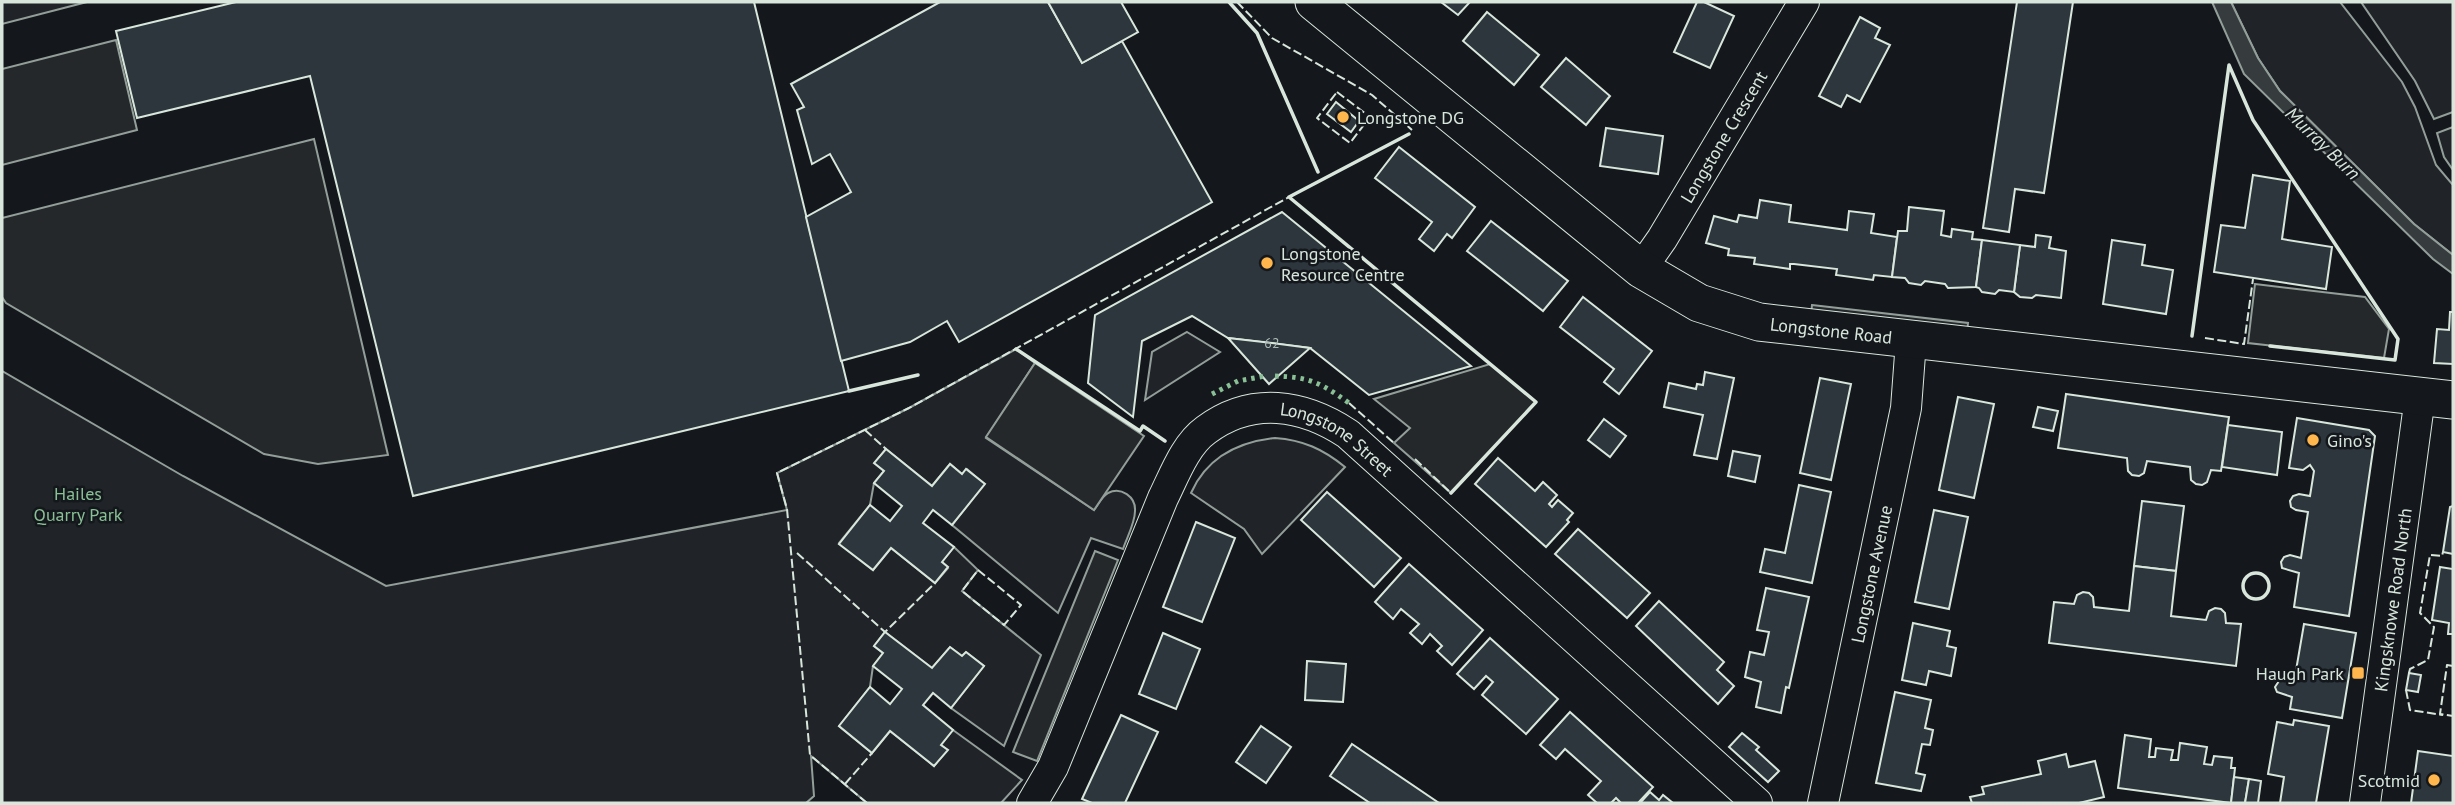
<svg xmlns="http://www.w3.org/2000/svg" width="2455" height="805" font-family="'PT Sans',sans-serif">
	<rect width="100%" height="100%" fill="#14181c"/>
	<g fill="#202428" stroke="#939e99" stroke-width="2">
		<path d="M2 2H87L2 24Z"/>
		<path d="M2231 2H2340L2402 82 2415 107 2436 165 2453 185V255L2414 224 2280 91 2258 58Z"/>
		<path d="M2361 2H2453V112L2434 119 2415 81Z"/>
		<path d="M2453 127V170L2444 157 2437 133Z"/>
		<path d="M1187 332 1220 352 1145 400 1152 352Z"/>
		<path d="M1016 349 1035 363 986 438 1094 510C1098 505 1102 496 1108 493 1121 486 1136 497 1135 511 1135 523 1127 537 1123 549L1091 538 1058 613 952 525 984 484 967 469 962 474 950 464 932 486 886 449 875 463 884 471 874 483 870 505 839 543 873 570 891 548 935 583 948 568 942 562 954 547 978 570 962 591 1041 655 1004 746 951 708 984 666 966 652 962 656 950 647 932 668 885 632 874 646 883 653 873 666 870 687 839 726 872 753 890 731 934 766 947 750 941 745 953 730 1022 780 1001 803H867L811 756 814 796 806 803H2V371L183 476 386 586 787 510 777 473 909 408Z"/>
		<path d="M1275 438C1303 440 1323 449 1345 467L1262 554 1244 529 1191 493C1207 457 1238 442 1275 438Z"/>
	</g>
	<g fill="#24282b" stroke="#939e99" stroke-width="2">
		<path d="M116 40 137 130 2 165V69Z"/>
		<path d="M314 139 388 455 318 464 264 454 6 303 2 297V218Z"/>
		<path d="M2255 284 2365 297 2389 329 2384 358 2248 343Z"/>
		<path d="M1812 305 1968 323 1967 333 1811 315Z"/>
		<path d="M1035 363 1144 436 1094 510 986 437Z"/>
		<path d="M1490 364 1536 402 1451 493 1394 443 1410 428 1374 399Z"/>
		<path d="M1095 551 1118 560 1037 761 1013 752Z"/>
	</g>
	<path fill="#363b3e" stroke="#939e99" stroke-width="2" d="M2212 2H2231L2258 58 2280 91 2414 224 2453 255V274L2433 259 2244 74Z"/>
	<g fill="#2c363c" stroke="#d8e6dc" stroke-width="2">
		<path d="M236 2H754L849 391 413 496 310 76 137 118 116 31Z"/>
		<path d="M940 2H1048L1082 63 1122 41 1212 202 959 342 947 321 910 342 841 361 806 217 851 192 830 154 812 164 797 110 804 107 791 84Z"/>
		<path d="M1048 2H1121L1138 32 1082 63Z"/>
		<path d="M1441 2H1470L1458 15Z"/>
		<path d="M1697 2H1704L1734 16 1710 68 1674 52Z"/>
		<path d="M2017 2H2073L2044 193 2015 189 2009 232 1983 228Z"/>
		<path d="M1487 12 1539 55 1514 85 1463 41Z"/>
		<path d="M1860 17 1880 28 1875 38 1890 45 1860 102 1847 95 1841 107 1819 96Z"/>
		<path d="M1566 58 1610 96 1586 125 1541 87Z"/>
		<path d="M1336 102 1359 121 1351 132 1327 114Z"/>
		<path d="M1606 128 1663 136 1658 174 1600 166Z"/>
		<path d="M1399 147 1475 207 1452 238 1447 234 1434 251 1419 239 1432 222 1375 178Z"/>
		<path d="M2253 175 2290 181 2282 239 2332 247 2326 289 2214 272 2221 225 2245 228Z"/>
		<path d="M1760 200 1791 205 1789 222 1847 230 1849 211 1874 214 1871 233 1897 237 1892 277 1874 275 1873 280 1836 275 1837 269 1794 264H1790V269L1754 264 1755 258 1728 255 1729 249 1706 243 1714 216 1737 222 1739 215 1757 218Z"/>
		<path d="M1909 207 1944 211 1941 235 1951 237 1952 229 1973 232 1972 239 1982 240 1976 287 1948 288 1945 284 1925 281 1921 285 1909 283 1905 278 1892 277 1898 231H1907Z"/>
		<path d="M1282 212 1471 366 1369 395 1310 348 1228 338 1192 316 1142 341 1133 417 1088 383 1095 315Z"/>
		<path d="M1491 221 1568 281 1543 311 1467 251Z"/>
		<path d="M2036 235 2051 237 2049 248 2066 251 2061 298 2036 295 2032 298 2020 297 2014 292 2020 245 2035 247Z"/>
		<path d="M1982 240 2020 245 2014 292 1999 290 1995 294 1982 292 1979 288 1976 287Z"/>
		<path d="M2112 240 2145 245 2142 265 2173 270 2166 314 2103 304Z"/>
		<path d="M1583 297 1652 351 1619 394 1604 382 1614 369 1560 327Z"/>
		<path d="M2450 312H2453V364L2434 363 2437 329 2449 330Z"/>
		<path d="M1228 338 1272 343 1310 348 1269 384Z"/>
		<path d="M1705 372 1734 378 1717 459 1694 455 1703 415 1664 407 1669 383 1696 389 1697 384 1703 385Z"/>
		<path d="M1820 378 1851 384 1831 480 1800 473Z"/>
		<path d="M2066 394 2229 417 2221 471 2211 470 2207 482 2202 485 2196 484 2191 480 2190 467 2147 461 2144 473 2139 476 2132 475 2128 471 2127 458 2058 448Z"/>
		<path d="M1958 397 1994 404 1974 498 1939 490Z"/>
		<path d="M2038 407 2058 411 2053 431 2033 427Z"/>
		<path d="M2297 418 2369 430 2375 436 2349 616 2294 607 2299 573 2282 568 2281 562 2284 557 2290 555 2301 558 2308 512 2296 510 2291 507 2290 501 2293 496 2299 494 2310 496 2314 471 2310 465 2303 470 2289 468Z"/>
		<path d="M1604 419 1626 436 1610 457 1588 440Z"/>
		<path d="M2228 425 2282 432 2277 475 2222 467Z"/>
		<path d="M886 449 932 486 950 464 962 474 966 469 985 484 952 525 933 510 923 523 954 547 942 562 948 567 935 583 891 548 873 570 839 544 870 505 890 521 902 506 874 483 884 471 874 463Z"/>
		<path d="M1733 451 1760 456 1755 482 1728 476Z"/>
		<path d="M1498 458 1535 491 1543 482 1557 495 1549 504 1552 507 1558 500 1573 513 1567 520 1569 522 1546 547 1475 484Z"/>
		<path d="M1799 485 1831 492 1812 583 1760 572 1765 549 1785 553Z"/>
		<path d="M1327 492 1401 558 1374 587 1301 520Z"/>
		<path d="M2142 501 2184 506 2176 571 2134 566Z"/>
		<path d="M2453 506V554L2443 552 2450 507Z"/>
		<path d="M1934 510 1968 517 1949 609 1915 602Z"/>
		<path d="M1196 522 1235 538 1202 622 1163 607Z"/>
		<path d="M1578 529 1650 593 1627 618 1555 554Z"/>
		<path d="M1409 564 1483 630 1452 665 1437 651 1442 646 1430 634 1422 644 1410 633 1419 624 1401 609 1393 619 1375 602Z"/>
		<path d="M2134 566 2176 571 2171 616 2206 620 2209 611 2215 608 2221 609 2225 613 2226 623 2241 624 2236 666 2049 643 2054 602 2074 604 2077 595 2083 592 2089 593 2093 597 2094 607 2129 611Z"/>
		<path d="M2440 567 2453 569V634H2448L2449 623 2432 620Z"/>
		<path d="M1766 588 1809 597 1789 688 1786 687 1781 713 1756 707 1761 682 1745 677 1750 652 1764 655 1769 632 1757 630Z"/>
		<path d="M1659 601 1724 662 1717 670 1734 686 1718 704 1636 626Z"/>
		<path d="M1913 623 1950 631 1947 646 1956 648 1951 676 1929 671 1926 685 1902 680Z"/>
		<path d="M2304 624 2356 633 2342 718 2290 709 2292 697 2277 692 2275 687 2279 681 2284 680 2294 682Z"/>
		<path d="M885 632 932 668 950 647 962 656 966 652 984 666 951 708 933 693 923 705 953 730 941 745 948 750 934 766 890 731 872 753 839 726 870 687 890 704 902 689 873 666 883 653 874 646Z"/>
		<path d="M1163 633 1200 649 1176 709 1139 694Z"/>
		<path d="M1490 638 1558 699 1526 734 1482 695 1493 682 1486 676 1474 689 1457 674Z"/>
		<path d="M1307 661 1346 664 1343 702 1305 700Z"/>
		<path d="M2409 673 2421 675 2418 692 2406 690Z"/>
		<path d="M1895 692 1931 700 1925 728 1933 730 1930 745 1922 744 1916 773 1925 775 1921 791 1876 783Z"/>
		<path d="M1570 712 1653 787 1638 803H1621L1616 798 1611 803H1597L1588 795 1601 781 1565 749 1556 759 1540 745Z"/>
		<path d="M1121 715 1158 732 1125 803H1092L1082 799Z"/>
		<path d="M2294 720 2329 726 2316 803H2280L2284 777 2268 774 2277 722 2293 725Z"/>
		<path d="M1261 726 1291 747 1266 783 1236 762Z"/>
		<path d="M1742 733 1759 747 1756 750 1779 771 1768 782 1729 747Z"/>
		<path d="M2125 735 2151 739 2149 757H2155L2156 748 2173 750 2171 760H2178L2180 743 2207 747 2204 764 2212 765 2214 756 2232 758 2231 768H2235L2231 803 2118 788Z"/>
		<path d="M1352 744 1439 803H1370L1330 776Z"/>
		<path d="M2418 751 2453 756V803H2411Z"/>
		<path d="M2066 754 2069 767 2095 761 2104 797 2079 803H1972L1970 797 1984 794 1982 787 2041 774 2038 761Z"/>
		<path d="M2234 777 2249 779 2245 803H2231Z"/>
		<path d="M2249 779 2261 781 2258 803H2245Z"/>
		<path d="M1650 792 1659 800 1663 795 1673 803H1640Z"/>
	</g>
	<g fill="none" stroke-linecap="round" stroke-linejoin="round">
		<g stroke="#d8e6dc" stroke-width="32">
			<g id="minor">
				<path id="s1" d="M1641 269 1662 239 1804 2"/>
				<path id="s2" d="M1032 803 1053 767 1163 498C1174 476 1185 445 1206 430 1252 396 1303 404 1348 434L1757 803"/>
				<path id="s3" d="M1823 803 1906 408 1911 341"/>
				<path id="s4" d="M2365 803 2420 397"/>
			</g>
		</g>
		<g stroke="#d8e6dc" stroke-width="39">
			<g id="tertiary">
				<path id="s5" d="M1314 2 1641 269 1699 303 1759 322 2453 400"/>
			</g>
		</g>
		<use href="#minor" stroke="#14181c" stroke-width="30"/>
		<use href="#tertiary" stroke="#14181c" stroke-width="37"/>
		<g stroke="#8ac095" stroke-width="5" stroke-dasharray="3.5 5" stroke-linecap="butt">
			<path d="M1275 376C1310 377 1321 383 1349 403"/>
			<path d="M1212 394 1238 381 1265 376"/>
		</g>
		<g stroke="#d8e6dc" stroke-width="2" stroke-dasharray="9 3.5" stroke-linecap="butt">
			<path d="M1237 2 1272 38 1372 95 1412 130"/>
			<path d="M1337 92 1370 117 1350 143 1317 118Z"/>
			<path d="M2205 338 2244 344 2253 279"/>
			<path d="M1349 403 1394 443"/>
			<path d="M865 430 886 449"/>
			<path d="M1415 459 1451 493"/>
			<path d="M797 553 885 632 935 583"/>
			<path d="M978 570 1021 605 1004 625 962 591Z"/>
			<path d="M2453 666 2447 665 2440 714 2453 716"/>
			<path d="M2409 673 2410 669 2428 660 2434 627 2420 613 2430 555 2442 556 2443 552"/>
			<path d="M2406 690 2410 710 2443 715"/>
			<path d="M845 784 872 753"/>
			<path d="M867 803 810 755 787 509 777 473 909 408 1289 197"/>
		</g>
		<g stroke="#d8e6dc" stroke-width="3.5">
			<path d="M1229 2 1257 33 1318 172"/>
			<path d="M1409 134 1289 197 1536 402 1451 493"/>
			<path d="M2192 336 2229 65 2253 120 2398 339 2395 360 2270 346"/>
			<path d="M1016 349 1140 431 1143 426 1165 441"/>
			<path d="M849 391 918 375"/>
			<circle cx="2256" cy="586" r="13"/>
		</g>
	</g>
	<g fill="#ffb74d" stroke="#14181c" stroke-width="2.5">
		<circle cx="1343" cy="117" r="7"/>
		<circle cx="1267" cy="263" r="7"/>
		<circle cx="2313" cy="440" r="7"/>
		<rect x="2351" y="666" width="14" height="14" rx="3.5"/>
		<circle cx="2434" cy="780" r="7"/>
	</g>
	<g text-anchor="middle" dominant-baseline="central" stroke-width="5" stroke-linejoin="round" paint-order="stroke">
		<g font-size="14" fill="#adbab4">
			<text x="1272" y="343">62</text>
		</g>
		<g font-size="18" fill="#d8e6dc" stroke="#14181c" text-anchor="start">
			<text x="1357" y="117">Longstone DG</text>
			<text x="1281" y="253">Longstone<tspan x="1281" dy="21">Resource Centre</tspan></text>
			<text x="2327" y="440">Gino's</text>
			<text x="2344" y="673" text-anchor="end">Haugh Park</text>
			<text x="2420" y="780" text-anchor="end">Scotmid</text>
		</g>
		<g font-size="18" fill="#d8e6dc" stroke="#14181c">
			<text stroke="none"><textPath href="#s1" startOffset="156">Longstone Crescent</textPath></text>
			<text stroke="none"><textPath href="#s5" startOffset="625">Longstone Road</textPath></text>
			<text stroke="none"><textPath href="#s2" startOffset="558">Longstone Street</textPath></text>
			<text stroke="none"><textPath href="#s3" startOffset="234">Longstone Avenue</textPath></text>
			<text stroke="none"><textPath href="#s4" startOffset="205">Kingsknowe Road North</textPath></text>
		</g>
		<g font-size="18" fill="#8ac095" stroke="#14181c">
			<text x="78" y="493">Hailes<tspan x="78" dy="21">Quarry Park</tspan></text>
		</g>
		<g font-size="19" font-style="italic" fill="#d8e6dc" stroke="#14181c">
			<text transform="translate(2323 143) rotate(44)">Murray Burn</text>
		</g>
	</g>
	<rect width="2455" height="805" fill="none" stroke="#d8e6dc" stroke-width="7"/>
</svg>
